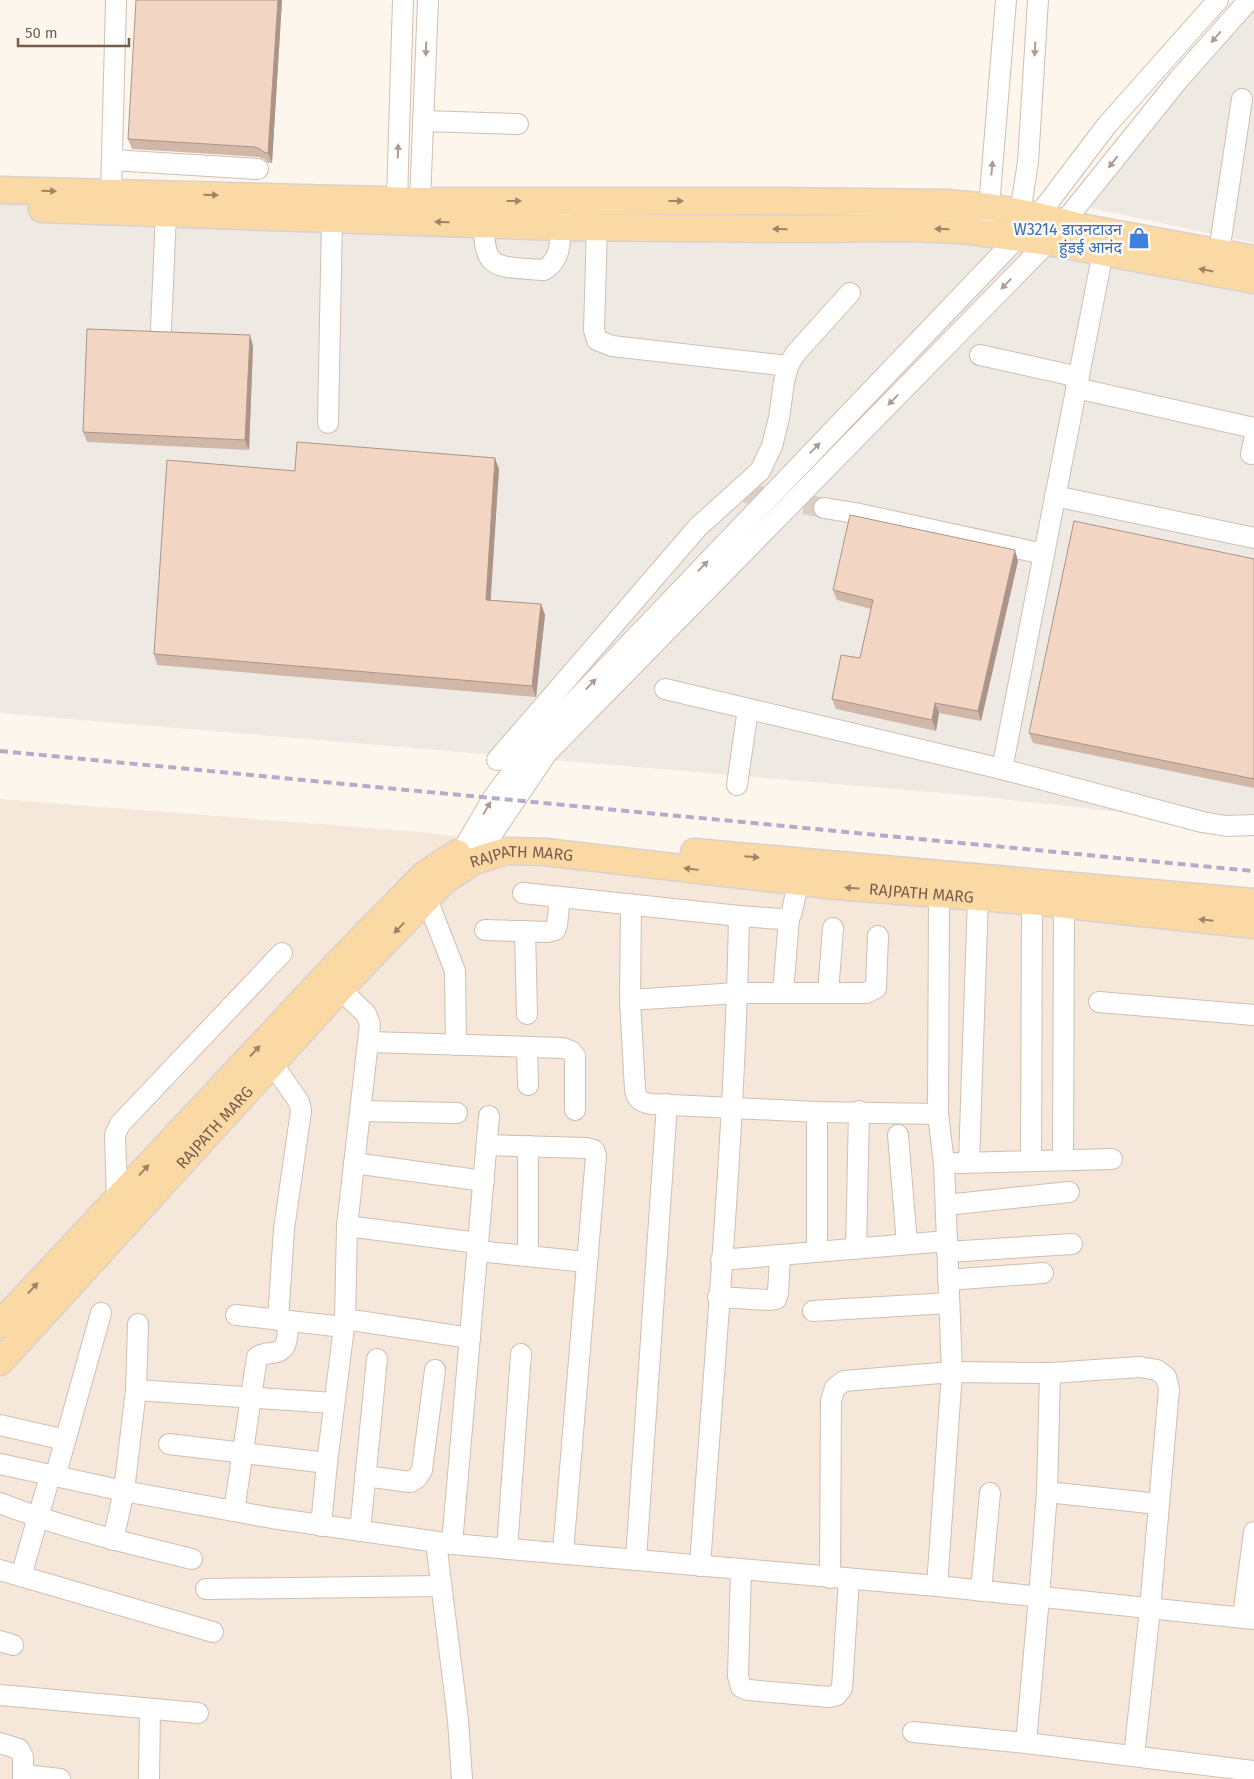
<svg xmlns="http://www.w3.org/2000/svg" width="1254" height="1779" font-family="'Fira Sans','Noto Sans Devanagari',sans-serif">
	<rect width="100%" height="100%" fill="#fdf6ec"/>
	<path fill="#f5e8da" d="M0 799 421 832 1254 935V1779H0Z"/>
	<g fill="#efe9e4">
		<path d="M1254 0V243L1077 205Z"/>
		<path d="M0 199 954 214 1254 272V827L966 795 0 713Z"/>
	</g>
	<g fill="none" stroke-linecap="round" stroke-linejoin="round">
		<path stroke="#dcd0c4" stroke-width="20" stroke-dasharray="20 10" stroke-linecap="butt" d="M745 493 824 508"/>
		<g stroke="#d1beb0" stroke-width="22">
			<g id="minor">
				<path d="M423 121 518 124"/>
				<path d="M112 160 258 169"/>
				<path d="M111 193 116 0"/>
				<path d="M397 200 403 0"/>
				<path d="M420 201 428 0"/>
				<path d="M484 210C483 271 489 266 544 270 564 259 560 233 561 213"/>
				<path d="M986 221 989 207 1006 0"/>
				<path d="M1015 226 1020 213 1028 162 1038 0"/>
				<path d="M597 227 594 330 597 340 612 346 788 366"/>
				<path d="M1219 252 1242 99"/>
				<path d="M161 329 166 213"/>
				<path d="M980 355 1079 377"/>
				<path d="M1076 388 1254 428"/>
				<path d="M328 423 332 218"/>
				<path d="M1251 454 1254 440"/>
				<path d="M1055 496 1254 538"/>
				<path d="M824 508 855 513 1044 554"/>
				<path d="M665 689 1002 769 1202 822 1226 826 1254 825"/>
				<path d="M497 760 698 527 760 471 772 446 779 418 784 382 788 366 795 354 850 293"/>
				<path d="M1002 769 1103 252"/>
				<path d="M737 785 748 709"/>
				<path d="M474 861 547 753 1048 242 1179 79 1249 0"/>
				<path d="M452 868 493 798 528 750 1038 216 1107 125 1218 0"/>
				<path d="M523 893 739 916 782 919 789 918 792 912 798 882"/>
				<path d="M427 899 455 971 456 1045"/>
				<path d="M631 904 630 1000 635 1090C637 1100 641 1102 651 1104L817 1112 938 1114"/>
				<path d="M485 930 548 932 555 930 557 925 560 897"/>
				<path d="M525 931 527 1014"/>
				<path d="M783 993 789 918"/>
				<path d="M828 993 833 928"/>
				<path d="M630 1000 737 993H866L876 988 878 936"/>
				<path d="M1099 1002 1254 1015"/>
				<path d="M369 1042 563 1048 571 1051 575 1056V1110"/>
				<path d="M527 1047 528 1085"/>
				<path d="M272 1063 299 1102 301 1111 284 1229 278 1320"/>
				<path d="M361 1111 457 1113"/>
				<path d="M817 1112V1252"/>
				<path d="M898 1135 907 1244"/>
				<path d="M487 1145 587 1148 594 1150 596 1156 563 1553"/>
				<path d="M528 1146V1256"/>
				<path d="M1063 1160 1064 905"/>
				<path d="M1031 1161 1032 902"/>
				<path d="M969 1162 978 897"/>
				<path d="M354 1163 484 1181"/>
				<path d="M957 1163 1112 1159"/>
				<path d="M117 1199 115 1135 120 1124 282 953"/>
				<path d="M946 1205 1069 1192"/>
				<path d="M347 1226 478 1243"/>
				<path d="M856 1249 859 1111"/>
				<path d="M477 1251 587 1262"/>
				<path d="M947 1252 1072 1244"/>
				<path d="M721 1260 947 1241"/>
				<path d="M948 1280 1043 1273"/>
				<path d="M718 1297 769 1300 776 1299 778 1293 780 1255"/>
				<path d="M813 1311 949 1303"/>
				<path d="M236 1315 344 1327"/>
				<path d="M345 1319 470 1338"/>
				<path d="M136 1390 334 1403"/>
				<path d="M0 1425 65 1440"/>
				<path d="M169 1444 327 1463"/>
				<path d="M0 1464 124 1491 272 1518 452 1544 937 1586 1254 1619"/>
				<path d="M365 1476 410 1482 417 1478 422 1470 435 1370"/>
				<path d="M55 1477 101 1313"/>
				<path d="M1047 1492 1158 1504"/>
				<path d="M0 1503C63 1528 126 1543 192 1559"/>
				<path d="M234 1511 257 1357C262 1354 266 1353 272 1353 290 1351 287 1335 288 1321"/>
				<path d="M321 1526 327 1463 345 1319 347 1226 370 1024 366 1014 340 989"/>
				<path d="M360 1531 377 1359"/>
				<path d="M113 1540 124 1491 136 1390 138 1324"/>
				<path d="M436 1542 458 1720 462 1779"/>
				<path d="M452 1544 489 1116"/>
				<path d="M507 1549 521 1354"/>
				<path d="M636 1559 667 1104"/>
				<path d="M700 1566C715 1350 735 1133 739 916"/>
				<path d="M741 1569 738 1676 741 1687 748 1690 829 1697 837 1695 842 1688 849 1579"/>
				<path d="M0 1570 213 1632"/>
				<path d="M21 1576 50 1476"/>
				<path d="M830 1578 831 1400 835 1388 844 1381 952 1372 1050 1373 1140 1367 1157 1370 1166 1377 1169 1389 1150 1609 1134 1756"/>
				<path d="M937 1586 952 1372 944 1163 938 1114 939 894"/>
				<path d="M206 1589 441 1586"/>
				<path d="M981 1591 990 1493"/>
				<path d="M1243 1617 1254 1532"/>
				<path d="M0 1641 13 1645"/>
				<path d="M0 1695 198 1713"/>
				<path d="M913 1732 1026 1743 1254 1771"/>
				<path d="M0 1743 19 1749 23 1757V1779"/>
				<path d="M1026 1743 1039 1597 1047 1492 1050 1373"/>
				<path d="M24 1775 60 1779"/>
				<path d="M149 1779 150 1709"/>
			</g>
		</g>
		<g stroke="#dad1cd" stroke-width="29">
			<g id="major">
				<path d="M0 190 420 201H776L947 203 989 207 1038 216 1085 228 1254 259"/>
				<path d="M42 209 560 227 799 229 907 228 962 230 1054 243 1254 280"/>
				<path d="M694 852 1254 902"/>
				<path d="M0 1324 337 964 425 874 457 853"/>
				<path id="s1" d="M0 1362 340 989 445 880 474 861 506 851 545 852 836 886 1040 902 1254 925"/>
			</g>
		</g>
		<use href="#minor" stroke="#fff" stroke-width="20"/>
		<use href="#major" stroke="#fbd9a5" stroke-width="26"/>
		<path stroke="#b9a8c9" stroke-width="4" stroke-dasharray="8 5" stroke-linecap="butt" d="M0 751 1254 871"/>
	</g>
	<g fill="#d1b7a8">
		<path d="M282 0 272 163H268L264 159 259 157 132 149 128 139Z"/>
		<path d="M253 346 249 450 87 442 83 432Z"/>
		<path d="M499 469 490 600 541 604 545 615 536 697 157 665 154 654Z"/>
		<path d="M1254 559V788L1033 743 1029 733Z"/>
		<path d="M1018 561 981 721 939 713 936 731 836 709 832 699 860 658 871 609 837 600 833 590Z"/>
	</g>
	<g fill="#aa9588">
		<path d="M278 0H282L272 163 268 153Z"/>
		<path d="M250 335 253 346 249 450 245 440Z"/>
		<path d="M495 458 499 469 490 610 486 600Z"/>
		<path d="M1015 550 1018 561 981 721 978 711Z"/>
		<path d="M541 604 545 615 536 697 532 686Z"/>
		<path d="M935 703 939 713 936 731 932 720Z"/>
	</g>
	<g fill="#f3d5c3" stroke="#aa9588">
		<path d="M136 0H278L268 153 264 152 260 149 255 147 128 139Z"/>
		<path d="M87 329 250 335 245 440 83 432Z"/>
		<path d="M297 442 495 458 486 600 541 604 532 686 154 654 167 460 295 471Z"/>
		<path d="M850 515 1015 550 978 711 935 703 932 720 832 699 841 655 860 658 873 600 833 590Z"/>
		<path d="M1074 521 1254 559V779L1029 733Z"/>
	</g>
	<defs><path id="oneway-solid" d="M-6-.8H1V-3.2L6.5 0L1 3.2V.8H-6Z" transform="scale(1.25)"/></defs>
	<g fill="#af9d94">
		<use href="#oneway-solid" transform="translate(1216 37) rotate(131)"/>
		<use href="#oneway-solid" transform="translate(426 49) rotate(92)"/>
		<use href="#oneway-solid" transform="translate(1035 49) rotate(93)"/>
		<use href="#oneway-solid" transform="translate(398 151) rotate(-88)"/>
		<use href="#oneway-solid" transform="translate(1113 162) rotate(128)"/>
		<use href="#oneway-solid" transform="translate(992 168) rotate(-85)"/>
		<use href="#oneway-solid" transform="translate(1006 284) rotate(134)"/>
		<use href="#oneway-solid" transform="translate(893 400) rotate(134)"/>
		<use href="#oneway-solid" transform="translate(815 448) rotate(-46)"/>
		<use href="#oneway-solid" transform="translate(703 566) rotate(-46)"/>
		<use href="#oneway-solid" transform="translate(591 684) rotate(-46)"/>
		<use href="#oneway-solid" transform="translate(487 808) rotate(-59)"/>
	</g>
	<g fill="#a18267">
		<use href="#oneway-solid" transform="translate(49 191) rotate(1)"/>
		<use href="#oneway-solid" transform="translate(211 195) rotate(1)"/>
		<use href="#oneway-solid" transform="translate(514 201)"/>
		<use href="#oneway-solid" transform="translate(676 201)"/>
		<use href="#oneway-solid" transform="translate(442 222) rotate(-178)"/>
		<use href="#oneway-solid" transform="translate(780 229) rotate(-179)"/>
		<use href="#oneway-solid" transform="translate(942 229) rotate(-178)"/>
		<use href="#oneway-solid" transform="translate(1206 270) rotate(-169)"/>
		<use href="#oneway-solid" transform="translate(752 857) rotate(5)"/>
		<use href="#oneway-solid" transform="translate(691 869) rotate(-173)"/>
		<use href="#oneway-solid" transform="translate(852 888) rotate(-176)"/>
		<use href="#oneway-solid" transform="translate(1206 920) rotate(-174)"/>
		<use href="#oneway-solid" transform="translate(399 928) rotate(134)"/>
		<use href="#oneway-solid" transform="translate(255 1051) rotate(-47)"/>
		<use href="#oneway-solid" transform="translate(144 1170) rotate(-47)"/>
		<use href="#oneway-solid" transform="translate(33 1288) rotate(-47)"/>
	</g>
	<defs>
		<g id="shop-bare" transform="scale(1.725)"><path d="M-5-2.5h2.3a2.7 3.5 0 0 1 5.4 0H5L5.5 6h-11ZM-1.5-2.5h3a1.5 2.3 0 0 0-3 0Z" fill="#3f7fe0" stroke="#fffaf3" stroke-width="2.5" paint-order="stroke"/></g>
	</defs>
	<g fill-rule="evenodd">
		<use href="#shop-bare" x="1139" y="238"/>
	</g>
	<g text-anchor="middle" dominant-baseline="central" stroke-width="5" stroke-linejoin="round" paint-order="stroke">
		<g font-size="16" fill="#366cbe" stroke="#fffaf3" text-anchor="end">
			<text x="1122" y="229">W3214 डाउनटाउन<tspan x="1122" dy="18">हुंडई आनंद</tspan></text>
		</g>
		<g font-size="16" fill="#7a5c4d" stroke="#fffaf3">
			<text stroke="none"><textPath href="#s1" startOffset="739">RAJPATH MARG</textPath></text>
			<text stroke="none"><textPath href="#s1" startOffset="1142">RAJPATH MARG</textPath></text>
			<text stroke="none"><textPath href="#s1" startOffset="318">RAJPATH MARG</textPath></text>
		</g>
	</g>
	<path d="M18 38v8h111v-8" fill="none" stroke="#7a5c4d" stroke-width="2.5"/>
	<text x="25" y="38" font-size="15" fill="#7a5c4d" stroke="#fffaf3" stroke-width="4" paint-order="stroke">50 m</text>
</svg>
